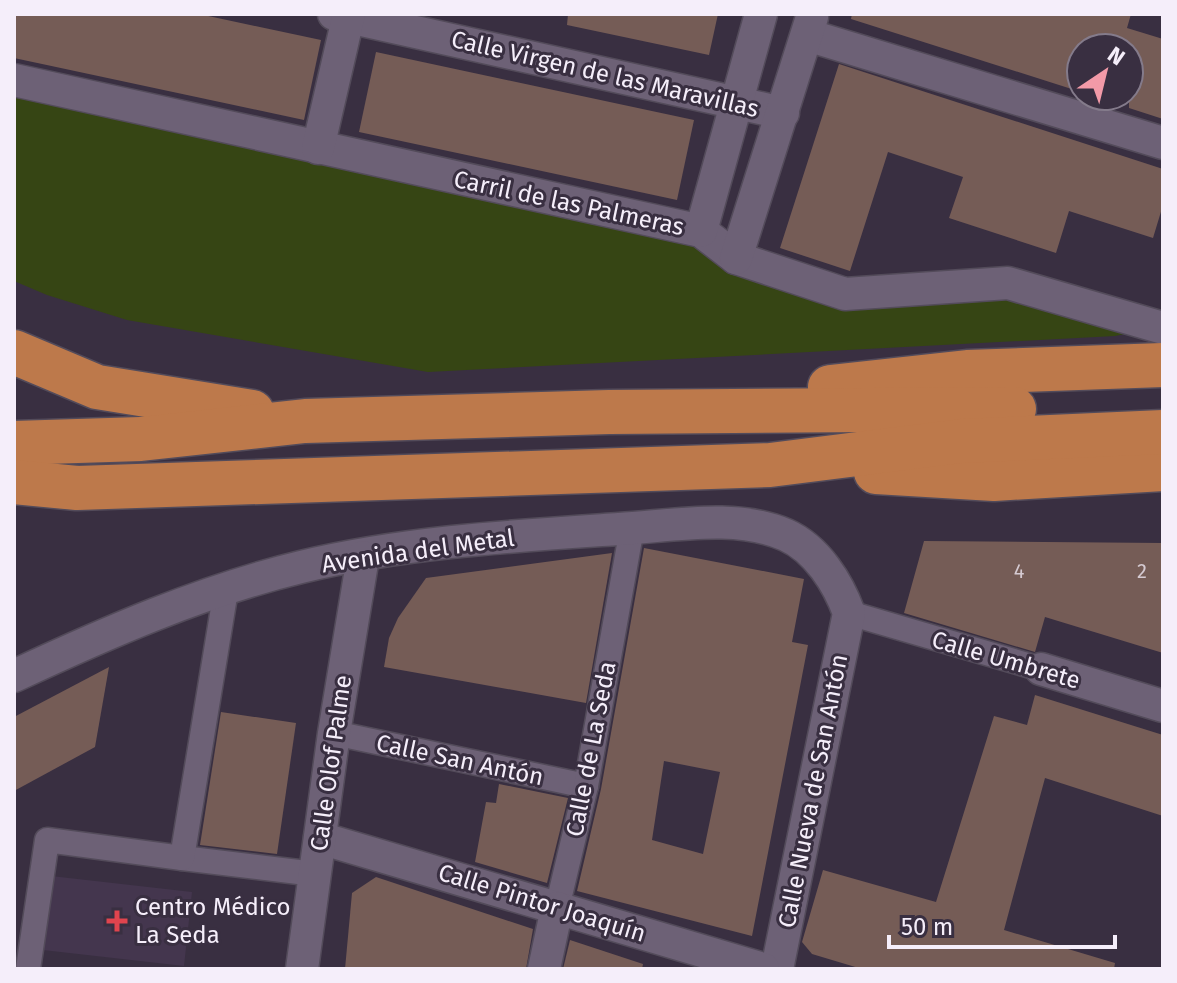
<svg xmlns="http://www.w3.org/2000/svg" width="1177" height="983" font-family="'Fira Sans',sans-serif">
	<rect width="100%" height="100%" fill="#392f41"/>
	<path fill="#44364e" d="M51 876 192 892 184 966 43 950Z"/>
	<path fill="#364514" d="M14 80 701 231 845 294 1008 283 1161 327 1115 336 428 372 127 320 47 295 14 281Z"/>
	<g fill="#755c56" fill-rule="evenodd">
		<path d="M14 14H199L321 40 304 120 14 58Z"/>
		<path d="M568 14H718L709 55 567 25Z"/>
		<path d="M852 14H1131L1127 28 1163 39V119L1129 108V48H1081V92L851 19Z"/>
		<path d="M376 52 694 120 677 200 359 132Z"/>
		<path d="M839 64 1163 169V205L1153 238 1069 211 1056 253 949 218 963 177 888 152 850 271 780 248Z"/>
		<path d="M924 541 1163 543V653L1045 617 1035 652 904 613Z"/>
		<path d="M644 548 804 579 792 642 808 645 752 936 577 891 601 789ZM664 761 720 772 703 854 652 840Z"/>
		<path d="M612 553 586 703 384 667 389 638 398 618 426 578Z"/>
		<path d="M109 667 95 747 14 791V717Z"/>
		<path d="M1035 695 1163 735V816L1045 778 1004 930 1115 963 1114 969H862L812 954 802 942 823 870 936 902 994 716 1027 725Z"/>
		<path d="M221 712 296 723 277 854 200 845Z"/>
		<path d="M499 784 568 798 547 883 475 862 486 802 496 803Z"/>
		<path d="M376 877 533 929 526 969H345L352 893Z"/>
		<path d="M570 940 643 964 642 969H563Z"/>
	</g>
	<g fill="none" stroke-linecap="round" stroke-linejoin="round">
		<g stroke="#534b5a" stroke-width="27">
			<g id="pedestrian">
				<path d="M849 613 1041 669"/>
				<path d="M334 733 586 786"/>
				<path d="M182 858 315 874"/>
				<path d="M557 908 586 786 632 528"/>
				<path d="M28 969 47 840 182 858 226 590"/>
			</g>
		</g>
		<g stroke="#534b5a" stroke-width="35">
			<g id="minor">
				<path d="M334 14 783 113"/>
				<path d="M807 35 1163 143"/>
				<path d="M14 80 701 231 736 258 845 294 1008 283 1163 328"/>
				<path d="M318 148 349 14"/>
				<path d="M701 231 761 14"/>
				<path d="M736 258 812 17"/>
				<path d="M1041 669 1163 706"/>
				<path d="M14 676C106 633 202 591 301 567 405 542 513 536 619 529 672 526 736 513 786 535 817 549 838 583 849 613L777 969"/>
				<path d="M320 838 763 969"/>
				<path d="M302 969 334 733 363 557"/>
				<path d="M544 969 557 908"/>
			</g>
		</g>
		<g stroke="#534b5a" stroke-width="47">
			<g id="motorway">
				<path d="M14 352 97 387 252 412"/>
				<path d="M830 387 967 372 1163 365"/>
				<path d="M14 443 141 439 305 421 609 412 1014 409"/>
				<path d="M876 472 994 479 1163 469"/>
				<path d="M14 482 77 488 770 465 961 441 1163 432"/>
			</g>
		</g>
		<use href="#pedestrian" stroke="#6d6176" stroke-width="24"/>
		<use href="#minor" stroke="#6d6176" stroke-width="32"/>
		<use href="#motorway" stroke="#bd794b" stroke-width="44"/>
	</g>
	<path fill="#e0444e" stroke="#392f41" stroke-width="3" d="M113 909h8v8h8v8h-8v8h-8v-8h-8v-8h8z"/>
	<g text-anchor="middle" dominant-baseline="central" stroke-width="6" stroke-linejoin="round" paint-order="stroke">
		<g font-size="20" fill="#d5cad1">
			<text x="1019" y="571">4</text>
			<text x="1142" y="571">2</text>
		</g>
		<g font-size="24" fill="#f5eefa" stroke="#392f41">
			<text transform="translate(605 74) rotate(13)">Calle Virgen de las Maravillas</text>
			<text transform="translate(569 203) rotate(12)">Carril de las Palmeras</text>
			<text transform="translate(418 551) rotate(-8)">Avenida del Metal</text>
			<text transform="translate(1006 660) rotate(16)">Calle Umbrete</text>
			<text transform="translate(591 749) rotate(-79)">Calle de La Seda</text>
			<text transform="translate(460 760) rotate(12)">Calle San Antón</text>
			<text transform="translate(331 763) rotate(-82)">Calle Olof Palme</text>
			<text transform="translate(813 791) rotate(-79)">Calle Nueva de San Antón</text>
			<text transform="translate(542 903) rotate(17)">Calle Pintor Joaquín</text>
		</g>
		<g font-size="24" fill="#f5eefa" stroke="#392f41" text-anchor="start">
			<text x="135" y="907">Centro Médico<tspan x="135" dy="28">La Seda</tspan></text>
		</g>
	</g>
	<rect width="1177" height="983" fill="none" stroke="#f5eefa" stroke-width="32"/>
	<g transform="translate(1105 72) rotate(35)"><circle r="38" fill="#392f41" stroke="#847b8b" stroke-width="2"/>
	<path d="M0-6L14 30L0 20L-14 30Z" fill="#f39aa8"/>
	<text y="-12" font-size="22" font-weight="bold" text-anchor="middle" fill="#f5eefa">N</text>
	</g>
	<path d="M889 935v12h226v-12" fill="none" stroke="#f5eefa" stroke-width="4"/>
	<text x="901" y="935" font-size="24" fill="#f5eefa" stroke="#392f41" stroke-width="6" paint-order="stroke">50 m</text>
</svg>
